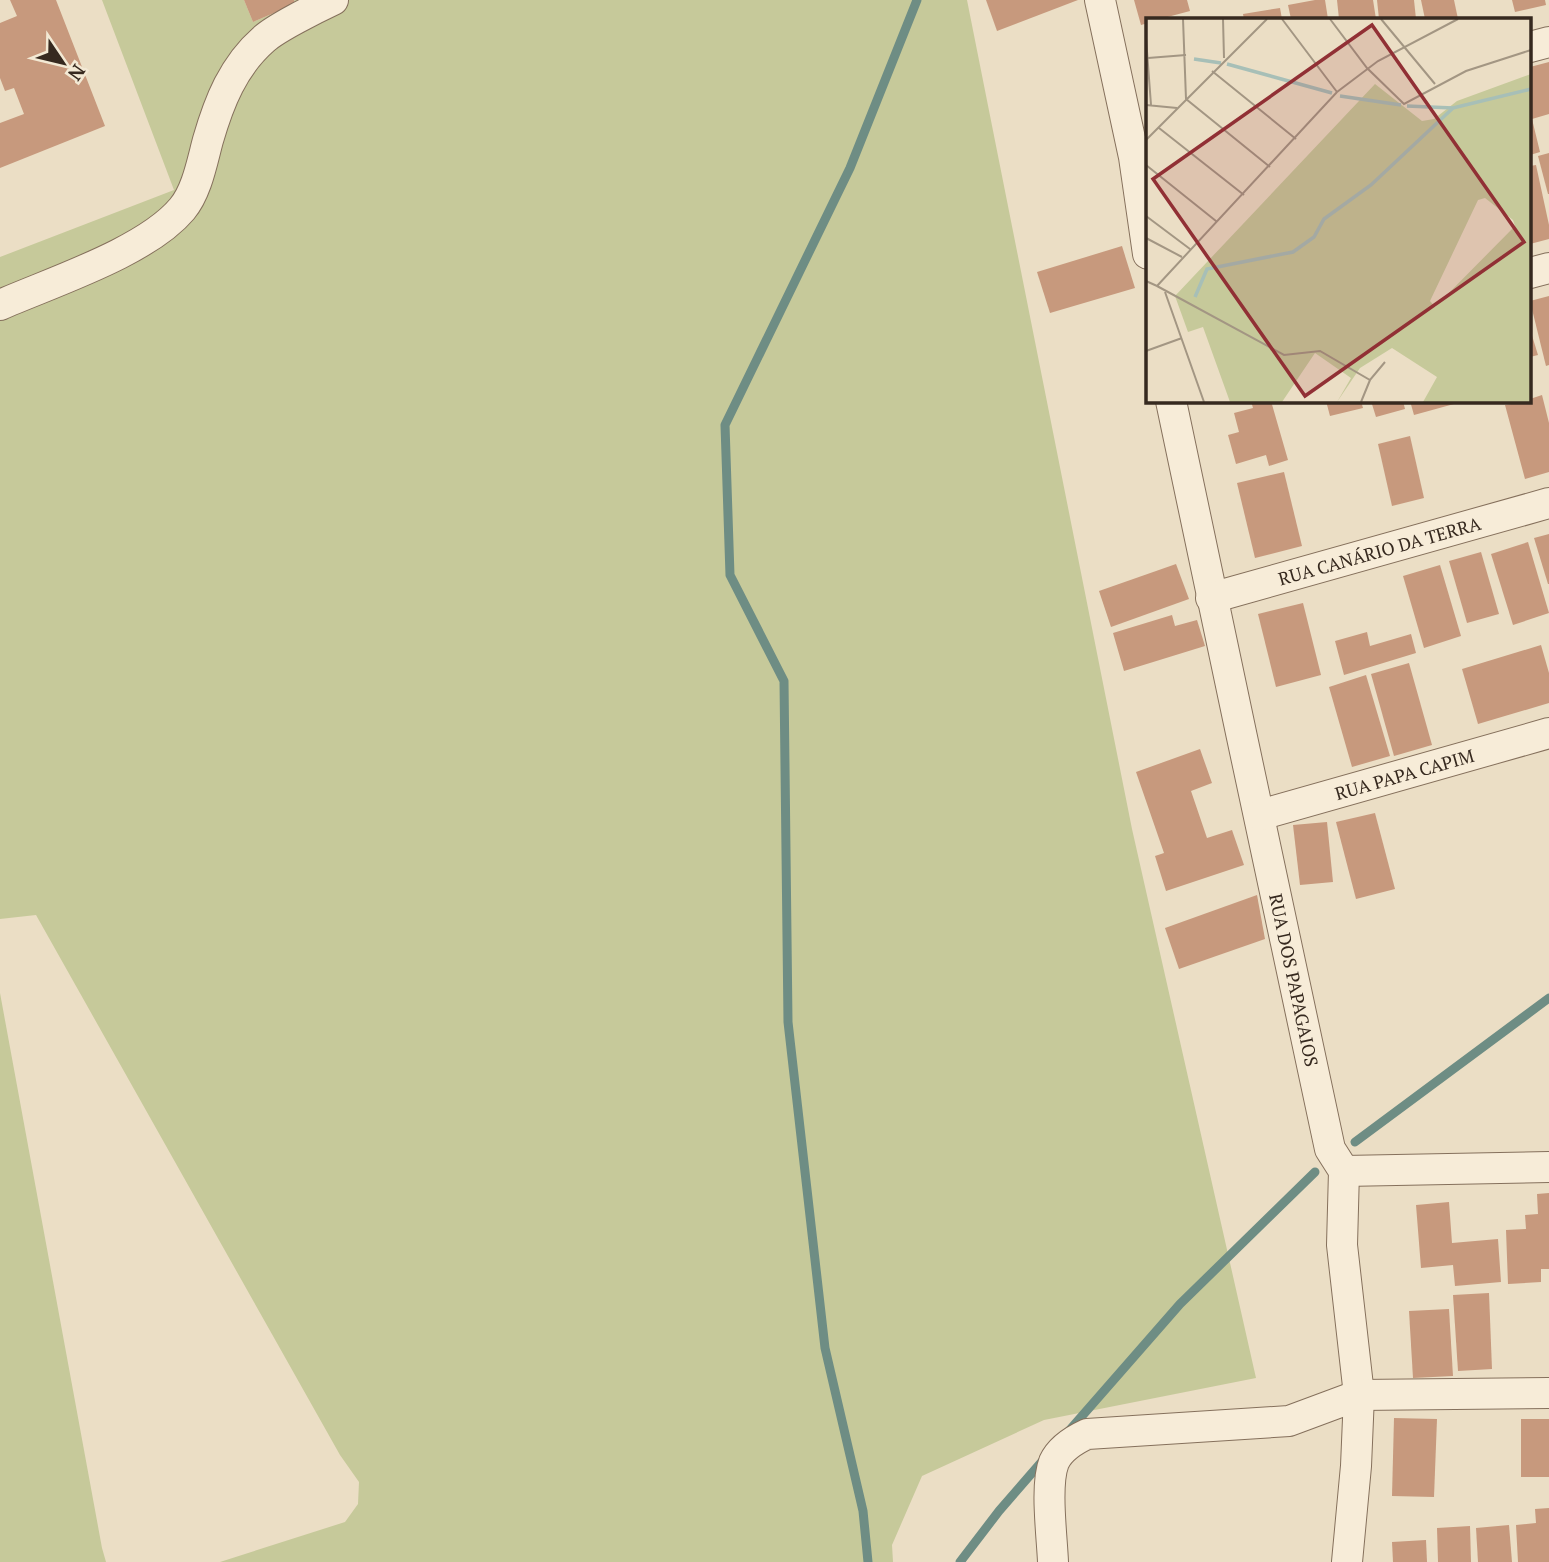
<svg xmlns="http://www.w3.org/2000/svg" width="1549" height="1562" font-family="'PT Serif',serif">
	<rect width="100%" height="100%" fill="#ebdec5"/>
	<g fill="#c6c99a">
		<path d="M102 0H244L253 22 295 4 294 0H967L1132 829 1256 1378 1044 1420 922 1476 892 1545 893 1562H220L345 1522 358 1504 359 1482 340 1455 36 915 0 919V257L174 190Z"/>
		<path d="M0 993 102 1548 106 1562H0Z"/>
	</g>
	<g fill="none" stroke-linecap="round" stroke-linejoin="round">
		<g stroke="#6e8d84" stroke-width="9">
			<path d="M1355 1142 1549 998"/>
			<path d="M1068 1432 1180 1304 1315 1172"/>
			<path d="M868 1562 863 1511 825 1348 788 1022 784 681 730 575 725 425 850 168 917 0"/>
			<path d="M960 1562 999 1511 1045 1458"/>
		</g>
	</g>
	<g fill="#c7997d">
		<path d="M10 0H56L105 126 0 168V123L24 114 14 88 5 91 0 78V23L17 16Z"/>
		<path d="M244 0H294L295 4 253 22Z"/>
		<path d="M986 0H1078L997 31Z"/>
		<path d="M1134 0H1187L1190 11 1160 19H1148V23L1141 25Z"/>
		<path d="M1315 0H1325L1328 19H1291L1288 5Z"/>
		<path d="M1337 0H1373L1376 19H1339Z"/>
		<path d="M1377 0H1414L1416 19H1379Z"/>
		<path d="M1421 0H1454L1458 19H1425Z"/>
		<path d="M1512 0H1545L1546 5 1515 12Z"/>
		<path d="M1280 8 1282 19H1244L1243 14Z"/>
		<path d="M1549 62V114L1532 119 1540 152 1530 155V67Z"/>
		<path d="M1549 153V194H1548L1538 156Z"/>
		<path d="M1536 165 1549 225V239L1530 244V166Z"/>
		<path d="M1122 246 1135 288 1050 313 1037 272Z"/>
		<path d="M1549 296V365L1546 366 1530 301Z"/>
		<path d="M1530 329 1538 355 1530 357Z"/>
		<path d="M1542 395 1549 423V472L1525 479 1505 405 1530 401V399Z"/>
		<path d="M1251 401H1271L1288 460 1269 466 1266 455 1236 464 1228 435 1239 432 1234 413 1253 408Z"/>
		<path d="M1326 401H1361L1363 408 1330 416Z"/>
		<path d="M1371 401H1403L1405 409 1376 417Z"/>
		<path d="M1410 401H1453L1454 404 1414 415Z"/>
		<path d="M1410 436 1424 498 1392 506 1378 444Z"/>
		<path d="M1284 472 1302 546 1255 558 1237 483Z"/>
		<path d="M1549 534V584H1548L1534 538Z"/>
		<path d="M1528 542 1549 613 1513 625 1491 554Z"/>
		<path d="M1481 552 1499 614 1467 623 1449 561Z"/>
		<path d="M1176 564 1189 599 1111 627 1099 591Z"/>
		<path d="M1440 565 1461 636 1424 648 1403 576Z"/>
		<path d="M1303 603 1321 675 1276 687 1258 614Z"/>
		<path d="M1172 615 1175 626 1197 620 1205 646 1124 671 1113 633Z"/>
		<path d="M1367 632 1370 646 1411 634 1416 653 1344 675 1335 641Z"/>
		<path d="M1541 645 1549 673V703L1478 724 1462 669Z"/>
		<path d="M1409 663 1432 745 1394 756 1371 674Z"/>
		<path d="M1366 675 1390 756 1352 767 1329 687Z"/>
		<path d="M1200 749 1212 783 1191 791 1207 838 1232 830 1244 865 1166 891 1155 856 1164 853 1136 772Z"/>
		<path d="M1375 813 1395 889 1356 899 1336 822Z"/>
		<path d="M1327 822 1333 882 1300 885 1293 825Z"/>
		<path d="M1257 895 1265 939 1179 969 1165 928Z"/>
		<path d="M1549 1193V1269H1541V1282L1508 1284 1506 1230 1526 1229 1525 1215 1538 1214 1537 1194Z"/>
		<path d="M1449 1202 1452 1243 1498 1239 1501 1282 1455 1286 1453 1265 1421 1268 1416 1205Z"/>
		<path d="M1489 1293 1492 1369 1458 1371 1453 1295Z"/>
		<path d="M1449 1309 1453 1376 1413 1378 1409 1311Z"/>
		<path d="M1394 1418 1437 1419 1434 1497 1392 1496Z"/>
		<rect x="1521" y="1419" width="28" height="58"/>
		<path d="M1549 1508V1562H1518L1516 1525 1536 1523 1535 1509Z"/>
		<path d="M1509 1525 1512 1562H1478L1476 1528Z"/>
		<path d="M1470 1526 1471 1562H1438L1437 1528Z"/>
		<path d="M1426 1540 1427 1562H1393L1392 1542Z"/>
	</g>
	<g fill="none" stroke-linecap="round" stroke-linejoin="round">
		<g stroke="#85705c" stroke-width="32">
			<g id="minor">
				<path d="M1100 0 1134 157 1148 254"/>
				<path d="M1530 47 1549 42"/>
				<path d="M1530 273 1549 268"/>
				<path d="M0 305C52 282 146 252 182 209 197 191 202 162 208 140 219 102 233 66 264 39 276 28 316 8 333 0"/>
				<path id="s1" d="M1171 401C1222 651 1278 899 1330 1149L1344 1171 1342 1245 1359 1395 1356 1466 1347 1562"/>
				<path id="s2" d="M1211 598 1549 503"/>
				<path id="s3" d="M1260 815 1549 733"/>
				<path d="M1344 1171 1549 1167"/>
				<path d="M1053 1562C1052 1536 1045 1485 1054 1462 1060 1449 1074 1440 1087 1434L1289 1421 1359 1395 1549 1393"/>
			</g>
		</g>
		<use href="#minor" stroke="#f7ecd8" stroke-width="30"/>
	</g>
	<g text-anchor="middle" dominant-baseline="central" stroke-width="5" stroke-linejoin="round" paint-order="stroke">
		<g font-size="18" fill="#36291f" stroke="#f3e9d4">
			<text stroke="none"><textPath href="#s2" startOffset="175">RUA CANÁRIO DA TERRA</textPath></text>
			<text stroke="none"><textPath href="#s3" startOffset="150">RUA PAPA CAPIM</textPath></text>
			<text stroke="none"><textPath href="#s1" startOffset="592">RUA DOS PAPAGAIOS</textPath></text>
		</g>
	</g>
	<g transform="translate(1146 18)">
		<rect width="385" height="385" fill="#ebdec5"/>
		<path d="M385 56V384H277L291 359 246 330 214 350 191 384 205 360 169 335 136 384H84L57 309 42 314 29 278 229 66 276 103 288 101 311 83ZM339 180 367 202 369 208 289 289 284 283 332 182Z" fill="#c6c99a" fill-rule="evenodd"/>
		<path fill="none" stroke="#a7bfb7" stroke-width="3.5" d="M48 41 75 45M81 46 186 75M194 78 255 87M261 88 307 90 385 71M49 279 61 251 147 234 168 219 178 201 225 167 307 90"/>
		<path fill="none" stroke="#a39683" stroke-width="2" d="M37 1 40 81 124 149M77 1 78 40M136 1 191 74M184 1 221 50 258 86 320 53 385 32M235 1 289 66M0 20 5 87M2 40 40 37M66 53 150 121M0 87 31 90M13 110 98 177M0 122 121 1M0 147 70 203M0 198 44 231M0 220 36 239M0 263 11 268 191 74 232 43 312 1M11 268 138 337 174 333 224 362 239 344M19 274 58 384M0 333 36 320M215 384 224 362"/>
		<path fill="#913035" fill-opacity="0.15" stroke="#913035" stroke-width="3.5" d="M226 7 378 224 159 378 7 161Z"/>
		<rect width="385" height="385" fill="none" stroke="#36291f" stroke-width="3.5"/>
	</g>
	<g transform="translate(63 63) rotate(125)" stroke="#f3e9d4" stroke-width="5" paint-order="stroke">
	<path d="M0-5L12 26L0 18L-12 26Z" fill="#36291f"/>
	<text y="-10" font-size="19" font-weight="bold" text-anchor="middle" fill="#36291f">N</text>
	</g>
</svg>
